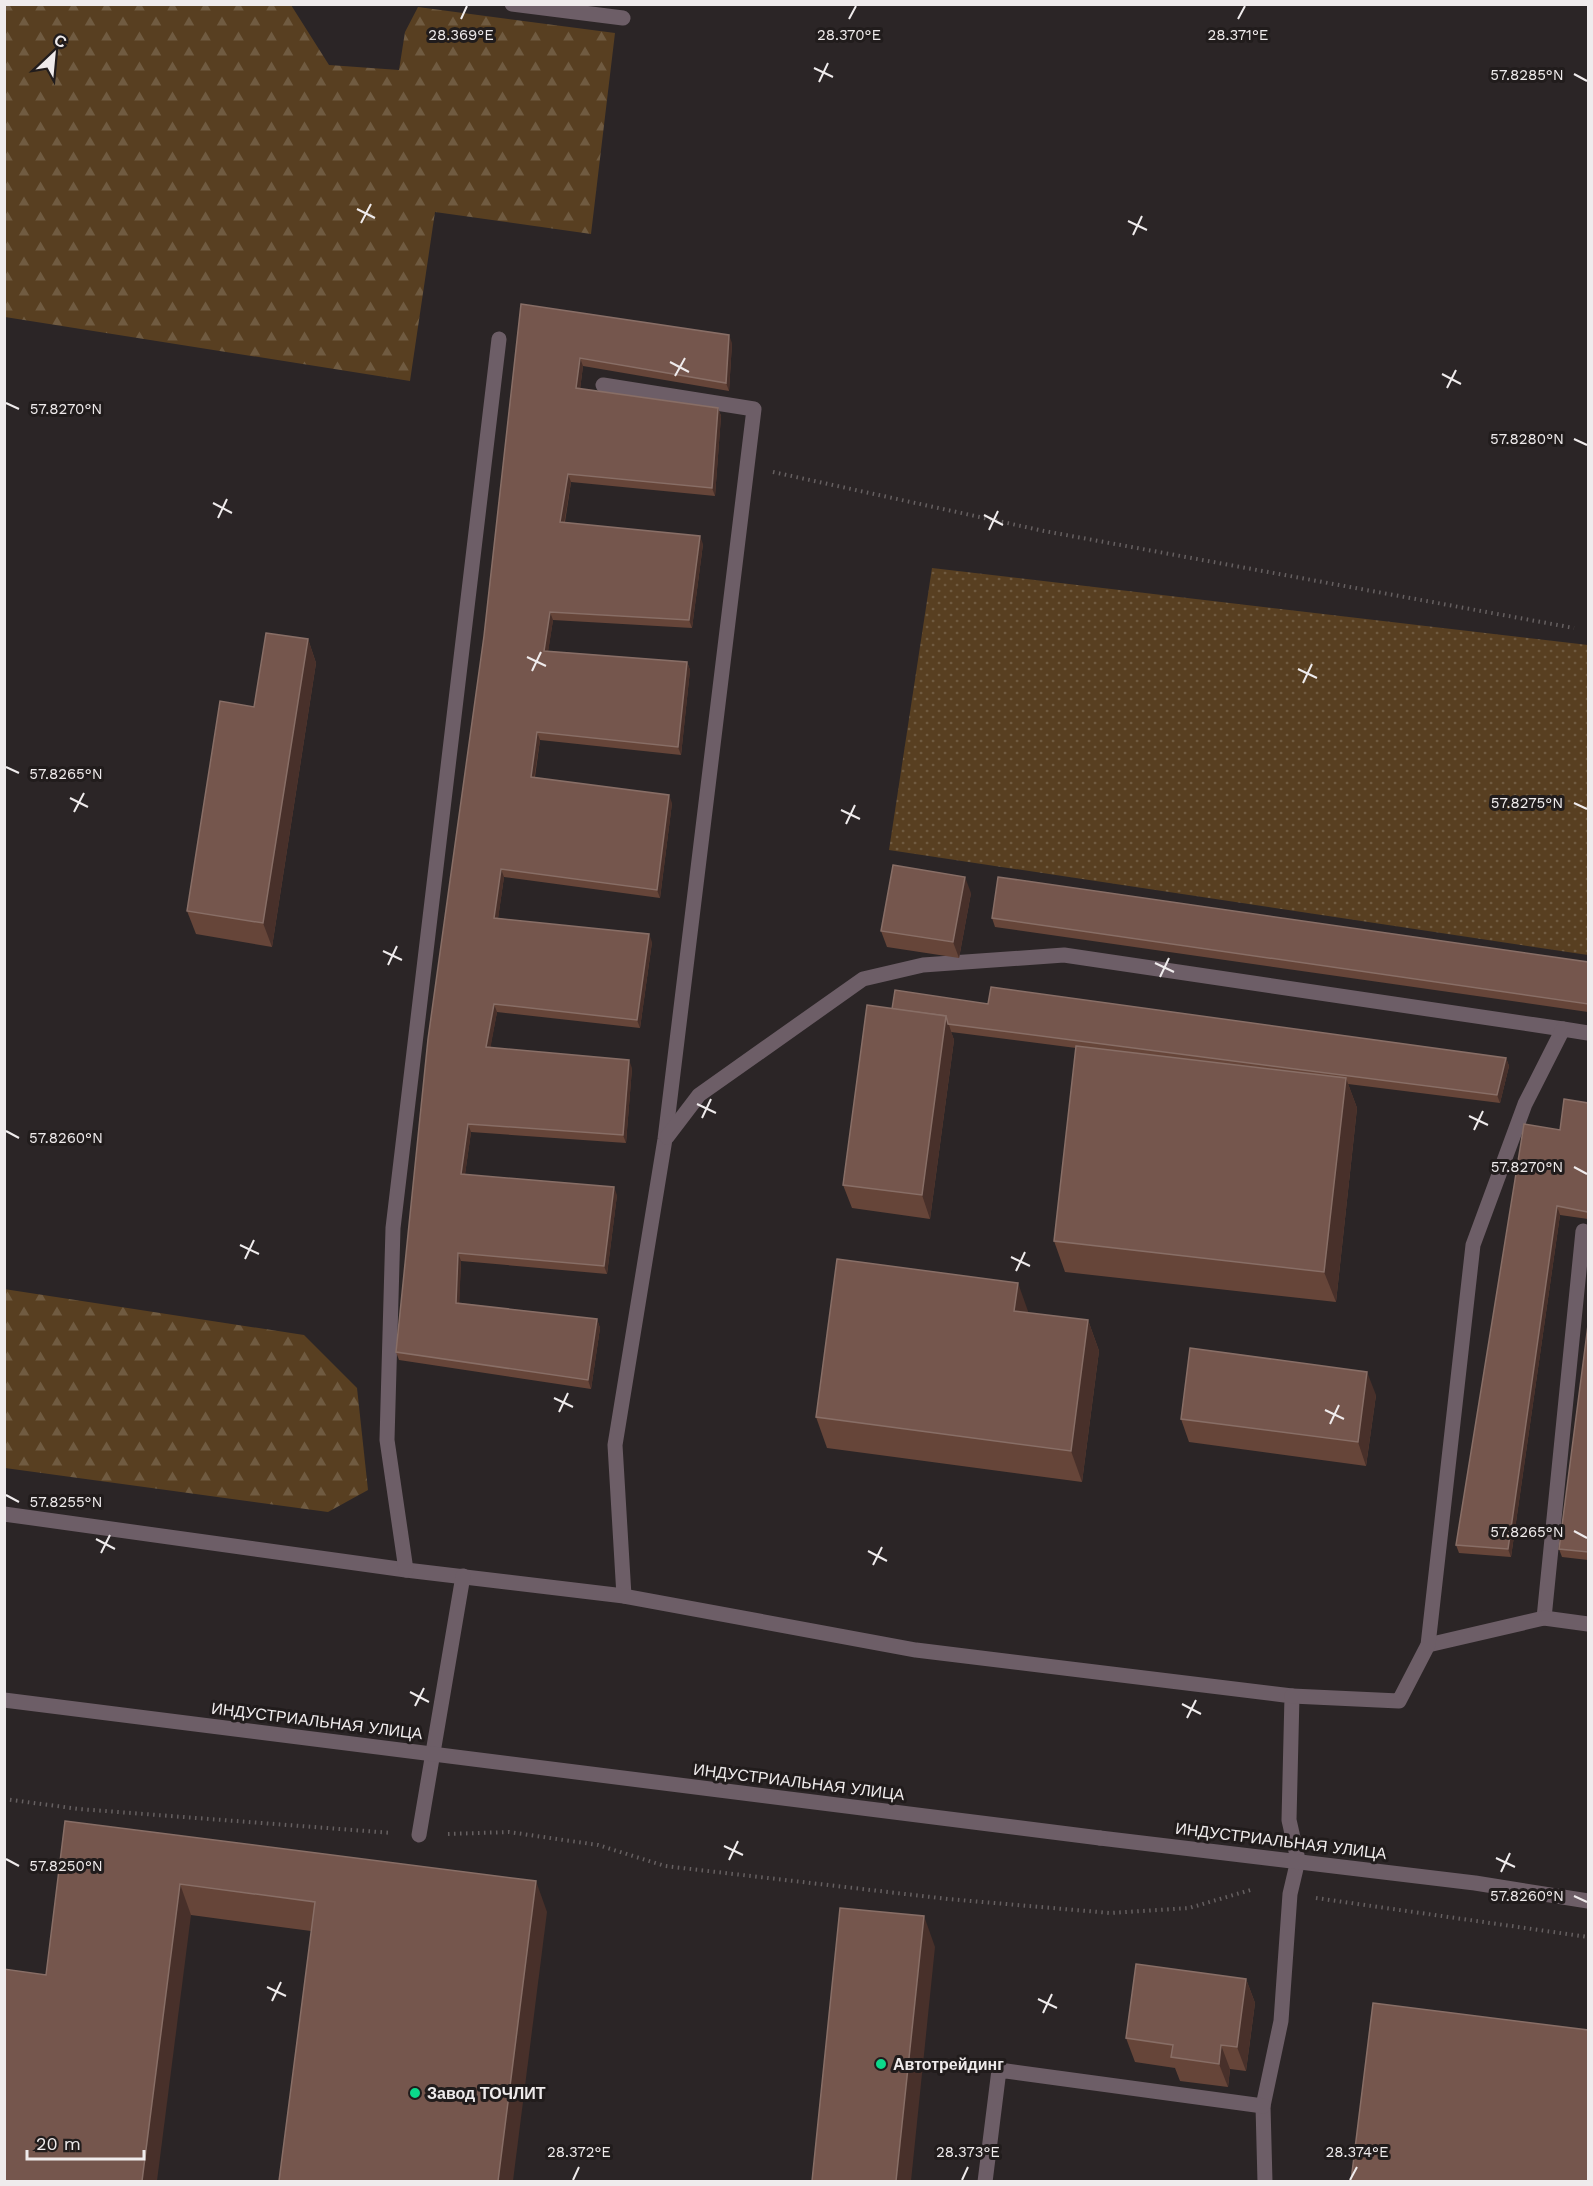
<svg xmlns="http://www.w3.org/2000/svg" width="1593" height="2186" font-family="'Work Sans',sans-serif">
	<defs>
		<pattern id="grass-dots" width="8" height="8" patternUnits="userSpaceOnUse" patternTransform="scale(1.5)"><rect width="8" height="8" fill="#583f21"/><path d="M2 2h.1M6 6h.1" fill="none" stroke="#705b41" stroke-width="1.8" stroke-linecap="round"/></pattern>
		<pattern id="forest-firs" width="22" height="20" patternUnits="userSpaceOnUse" patternTransform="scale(1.5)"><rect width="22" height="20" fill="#583f21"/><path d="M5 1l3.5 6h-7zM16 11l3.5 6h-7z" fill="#705b41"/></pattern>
	</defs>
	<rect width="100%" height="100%" fill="#2b2526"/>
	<path fill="url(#grass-dots)" d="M932 568 1588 645V955L889 850Z"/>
	<g fill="url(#forest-firs)">
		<path d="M4 5H291L329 65 399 70 405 32 418 7 615 33 591 234 435 212 410 381 5 317Z"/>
		<path d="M4 1289 304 1335 357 1388 368 1490 328 1512 5 1468Z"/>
	</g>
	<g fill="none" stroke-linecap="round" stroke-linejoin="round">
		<g stroke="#666061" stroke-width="4" stroke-dasharray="1.5 4.5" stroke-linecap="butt">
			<path d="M773 472 1044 531 1574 628"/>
			<path d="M4 1799 79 1809 392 1833"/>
			<path d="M448 1834 509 1832 598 1845 665 1866 948 1899 1110 1913 1189 1908 1254 1889"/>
			<path d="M1316 1898 1588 1937"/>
		</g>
		<g stroke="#6d5e67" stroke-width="15">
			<path d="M512 4 623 18"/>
			<path d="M603 385 754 409 665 1139 615 1445 624 1596"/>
			<path d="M667 1137 699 1095 863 979 923 965 1064 955 1563 1029"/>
			<path d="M4 1514 406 1570 624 1596 916 1650 1292 1696 1289 1820 1298 1860 1290 1894 1281 2021 1263 2106 1265 2182"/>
			<path d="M406 1570 387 1440 393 1228 499 339"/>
			<path d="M1544 1618 1583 1231"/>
			<path d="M1428 1645 1544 1618 1588 1624"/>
			<path d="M1292 1696 1399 1701 1428 1645 1473 1245 1525 1104 1563 1029 1588 1033"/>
			<path d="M419 1835 463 1576"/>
			<path d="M1100 1838 1475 1883 1588 1901"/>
			<path d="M985 2182 999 2070 1263 2106"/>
		</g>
		<path stroke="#6d5e67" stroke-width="15" d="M4 1700 1100 1838"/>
	</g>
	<g fill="#664539">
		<path d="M521 304 732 343 729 391 583 366 580 389 718 408 721 416 715 496 571 482 565 522 703 544 692 628 553 620 548 651 687 662 690 670 681 755 540 740 535 777 672 803 660 898 504 877 498 918 652 942 640 1028 497 1012 490 1048 632 1068 626 1143 471 1132 465 1174 617 1195 607 1274 461 1261 459 1303 597 1319 600 1328 591 1389 399 1360 396 1352 484 636Z"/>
		<path d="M308 639 316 663 272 947 196 934 187 911 254 707Z"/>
		<path d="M971 893 959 958 887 947 881 931Z"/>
		<path d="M992 918 1588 962V1012L995 927Z"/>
		<path d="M988 1004 1506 1058 1509 1066 1500 1103 1348 1084 1357 1108 1336 1302 1065 1272 1054 1241 1076 1048 951 1032 954 1040 930 1219 852 1208 843 1185 892 1009Z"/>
		<path d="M1588 1103V1219L1560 1215 1511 1557 1459 1553 1456 1545 1560 1130Z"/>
		<path d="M1029 1313 1088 1320 1099 1351 1082 1482 827 1448 816 1417Z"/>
		<path d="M1588 1325V1560L1562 1557 1559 1549Z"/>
		<path d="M1376 1395 1366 1466 1189 1442 1181 1419Z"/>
		<path d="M65 1821 547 1912 311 1931 191 1915 46 1975Z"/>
		<path d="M1246 1979 1255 2003 1246 2071 1230 2069 1228 2087 1180 2081 1175 2068 1135 2062 1126 2038Z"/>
	</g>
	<g fill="#48302a">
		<path d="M729 335 732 343 729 391 726 383Z"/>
		<path d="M580 358 583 366 579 397 576 388Z"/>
		<path d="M718 408 721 416 715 496 712 488Z"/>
		<path d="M568 474 571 482 563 530 560 522Z"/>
		<path d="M700 536 703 544 692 628 689 620Z"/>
		<path d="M550 612 553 620 547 659 544 651Z"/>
		<path d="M308 639 316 663 272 947 263 923Z"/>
		<path d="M687 662 690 670 681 755 678 747Z"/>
		<path d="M537 732 540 740 533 785 531 777Z"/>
		<path d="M669 795 672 803 660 898 657 890Z"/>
		<path d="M501 869 504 877 497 926 494 918Z"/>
		<path d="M965 877 971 893 959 958 953 942Z"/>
		<path d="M649 934 652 942 640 1028 637 1020Z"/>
		<path d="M494 1004 497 1012 489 1056 486 1047Z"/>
		<path d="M946 1016 954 1040 930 1219 922 1195Z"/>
		<path d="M1506 1058 1509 1066 1500 1103 1497 1095Z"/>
		<path d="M629 1060 632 1068 626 1143 623 1135Z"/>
		<path d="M1346 1078 1357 1108 1336 1302 1324 1272Z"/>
		<path d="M468 1124 471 1132 464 1182 461 1174Z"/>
		<path d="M614 1187 617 1195 607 1274 604 1266Z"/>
		<path d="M1557 1206 1560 1215 1511 1557 1508 1549Z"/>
		<path d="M458 1253 461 1261 459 1311 456 1303Z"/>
		<path d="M1018 1283 1029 1314 1014 1311Z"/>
		<path d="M597 1319 600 1328 591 1389 588 1380Z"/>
		<path d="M1088 1320 1099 1351 1082 1482 1071 1451Z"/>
		<path d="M1367 1372 1376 1395 1366 1466 1358 1442Z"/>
		<path d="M536 1881 547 1912 513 2181H498Z"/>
		<path d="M180 1884 191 1915 157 2181H142Z"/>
		<path d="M924 1916 935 1947 911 2181H896Z"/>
		<path d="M1246 1979 1255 2003 1246 2071 1237 2047Z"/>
		<path d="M1221 2045 1230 2069 1228 2087 1219 2064Z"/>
	</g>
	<g fill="#75564d" stroke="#886e66" stroke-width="1.5">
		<path d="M521 304 729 335 726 383 580 358 576 388 718 408 712 488 568 474 560 522 700 536 689 620 550 612 544 651 687 662 678 747 537 732 531 777 669 795 657 890 501 869 494 918 649 934 637 1020 494 1004 486 1047 629 1060 623 1135 468 1124 461 1174 614 1187 604 1266 458 1253 456 1303 597 1319 588 1380 396 1352 428 1039 484 636Z"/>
		<path d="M266 633 308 639 263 923 187 911 220 701 254 707Z"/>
		<path d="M893 865 965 877 953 942 881 931Z"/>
		<path d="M998 877 1588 962V1004L992 918Z"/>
		<path d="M991 987 1506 1058 1497 1095 948 1024 946 1016 892 1009 895 990 988 1004Z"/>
		<path d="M867 1005 946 1016 922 1195 843 1185Z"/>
		<path d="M1076 1046 1346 1078 1324 1272 1054 1241Z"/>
		<path d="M1564 1099 1588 1103V1212L1557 1206 1508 1549 1456 1545 1524 1124 1560 1130Z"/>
		<path d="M837 1259 1018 1283 1014 1311 1088 1320 1071 1451 816 1417Z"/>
		<path d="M1588 1325V1552L1559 1549Z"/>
		<path d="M1190 1348 1367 1372 1358 1442 1181 1419Z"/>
		<path d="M65 1821 536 1881 498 2181H279L315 1902 180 1884 142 2181H4V1969L46 1975Z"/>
		<path d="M840 1908 924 1916 896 2181H812Z"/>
		<path d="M1136 1964 1246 1979 1237 2047 1221 2045 1219 2064 1171 2057 1173 2045 1126 2038Z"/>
		<path d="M1373 2003 1588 2030V2181H1351Z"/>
	</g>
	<path fill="none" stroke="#efebec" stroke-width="2" d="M461 19 467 6M849 19 856 6M1238 19 1245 6M814 68 833 77M1574 74 1587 81M819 82 828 63M357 209 375 218M1128 221 1147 230M361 223 371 204M1133 235 1142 216M670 362 689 372M1442 374 1461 384M675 376 685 358M1447 388 1456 370M6 403 19 409M1574 439 1587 445M213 503 232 513M984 515 1003 525M218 518 227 499M989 530 998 511M527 657 546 666M1298 669 1317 678M532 671 541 652M1303 683 1312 664M6 767 19 773M70 798 88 807M1574 803 1587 809M841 810 860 819M74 812 84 793M846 824 855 805M383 951 402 960M1155 963 1174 972M388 965 397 946M1160 977 1169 958M697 1104 716 1113M1469 1116 1488 1125M702 1118 711 1099M1474 1130 1483 1111M6 1131 19 1138M1574 1167 1587 1174M240 1245 259 1254M1011 1257 1030 1266M245 1259 254 1240M1016 1271 1025 1252M554 1398 573 1407M1325 1410 1344 1419M559 1412 568 1393M1330 1424 1339 1405M6 1495 19 1502M1574 1531 1587 1538M96 1539 115 1549M868 1551 887 1561M101 1553 110 1535M873 1565 882 1547M410 1692 429 1702M1182 1704 1201 1714M415 1706 424 1688M1187 1718 1196 1700M724 1846 743 1855M1496 1858 1515 1867M6 1859 19 1866M729 1860 738 1841M1501 1872 1510 1853M1574 1896 1587 1902M267 1987 286 1996M1038 1999 1057 2008M272 2001 281 1982M1043 2013 1052 1994M573 2180 579 2167M962 2180 968 2167M1350 2180 1357 2167"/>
	<g fill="#0bd98b" stroke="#211c1c" stroke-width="2">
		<circle cx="881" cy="2064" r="6"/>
		<circle cx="415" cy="2093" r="6"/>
	</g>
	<g text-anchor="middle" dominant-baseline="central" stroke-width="6" stroke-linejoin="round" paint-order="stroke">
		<g font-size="16" fill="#efebec" stroke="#211c1c">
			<text transform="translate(317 1721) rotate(7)">ИНДУСТРИАЛЬНАЯ УЛИЦА</text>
			<text transform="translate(799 1782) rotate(7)">ИНДУСТРИАЛЬНАЯ УЛИЦА</text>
			<text transform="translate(1281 1841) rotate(7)">ИНДУСТРИАЛЬНАЯ УЛИЦА</text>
		</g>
		<g font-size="16" font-weight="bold" fill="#efebec" stroke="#211c1c" text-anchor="start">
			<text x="893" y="2064">Автотрейдинг</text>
			<text x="427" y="2093">Завод ТОЧЛИТ</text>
		</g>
	</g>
	<g font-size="15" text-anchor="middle" fill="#efebec" stroke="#211c1c" stroke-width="6" stroke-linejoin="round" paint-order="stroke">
		<text x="461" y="40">28.369°E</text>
		<text x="849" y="40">28.370°E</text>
		<text x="1238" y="40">28.371°E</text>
		<text x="1527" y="80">57.8285°N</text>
		<text x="66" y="414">57.8270°N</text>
		<text x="1527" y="444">57.8280°N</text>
		<text x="66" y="779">57.8265°N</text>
		<text x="1527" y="808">57.8275°N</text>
		<text x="66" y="1143">57.8260°N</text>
		<text x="1527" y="1172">57.8270°N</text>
		<text x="66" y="1507">57.8255°N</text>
		<text x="1527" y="1537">57.8265°N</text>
		<text x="66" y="1871">57.8250°N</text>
		<text x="1527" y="1901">57.8260°N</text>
		<text x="579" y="2157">28.372°E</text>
		<text x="968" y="2157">28.373°E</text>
		<text x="1357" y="2157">28.374°E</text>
	</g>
	<rect width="1593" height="2186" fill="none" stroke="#efebec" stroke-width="12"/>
	<g transform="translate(54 54) rotate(26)" stroke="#211c1c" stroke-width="4.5" paint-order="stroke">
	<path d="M0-4.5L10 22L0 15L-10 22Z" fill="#efebec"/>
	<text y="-9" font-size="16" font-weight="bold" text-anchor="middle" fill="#efebec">С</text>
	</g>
	<path d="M27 2150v9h117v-9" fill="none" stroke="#efebec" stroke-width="3"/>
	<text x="36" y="2150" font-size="18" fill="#efebec" stroke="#211c1c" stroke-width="4.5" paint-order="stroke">20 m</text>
</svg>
